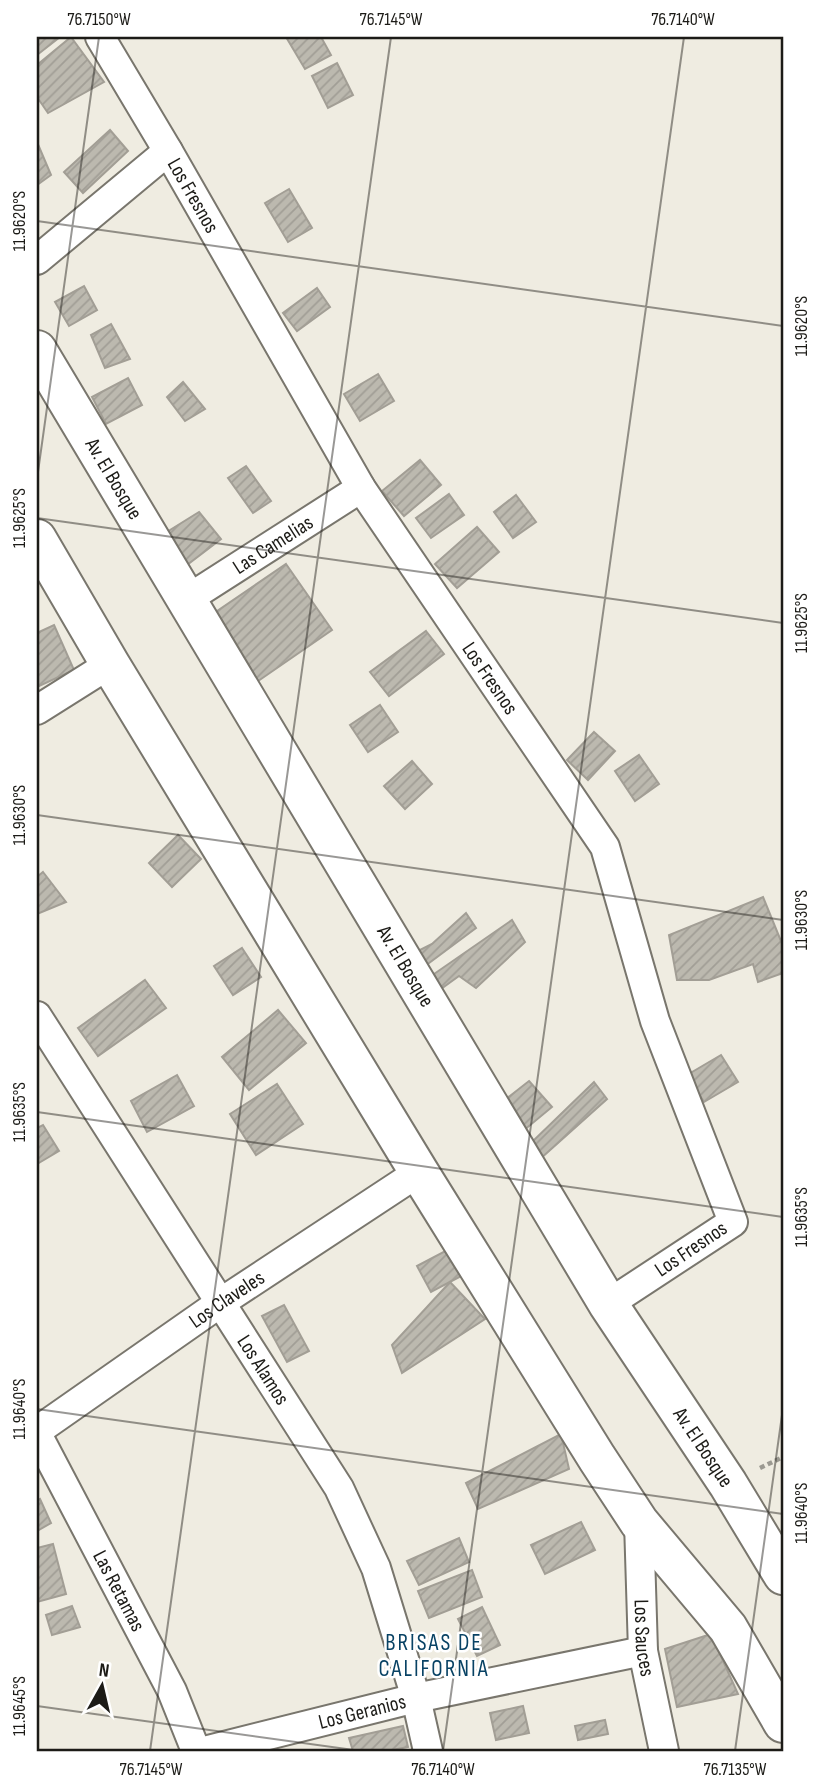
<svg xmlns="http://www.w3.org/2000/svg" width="820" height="1788" font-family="'Sofia Sans Condensed',sans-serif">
	<defs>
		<pattern id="building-hatch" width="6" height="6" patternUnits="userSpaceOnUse" patternTransform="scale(1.75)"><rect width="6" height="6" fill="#bcb9af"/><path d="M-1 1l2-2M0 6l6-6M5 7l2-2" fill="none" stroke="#a19e96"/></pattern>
	</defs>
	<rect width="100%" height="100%" fill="#efece1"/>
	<g fill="url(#building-hatch)" stroke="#a29e95" stroke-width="2">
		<path d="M37 37H60L37 55Z"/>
		<path d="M71 37 104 82 48 113 37 97V65Z"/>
		<path d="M286 37H321L331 55 305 69Z"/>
		<path d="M337 63 353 95 328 108 312 76Z"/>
		<path d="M110 130 128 151 83 193 64 172Z"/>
		<path d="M37 142 51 175 37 185Z"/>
		<path d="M289 189 312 228 288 242 265 203Z"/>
		<path d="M84 286 97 310 69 326 55 302Z"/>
		<path d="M317 288 330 307 297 331 283 313Z"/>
		<path d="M111 324 130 359 105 368 91 335Z"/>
		<path d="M378 374 394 401 360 421 344 394Z"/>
		<path d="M128 378 142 405 106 424 92 397Z"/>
		<path d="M183 382 205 409 185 421 167 397Z"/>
		<path d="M420 460 441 485 404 516 382 491Z"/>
		<path d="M246 466 271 501 253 513 228 478Z"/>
		<path d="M449 494 464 515 431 538 416 518Z"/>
		<path d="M516 495 536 522 513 538 494 512Z"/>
		<path d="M199 512 221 539 183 568 162 535Z"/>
		<path d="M477 527 499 552 457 588 435 564Z"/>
		<path d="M286 564 332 630 248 688 201 622Z"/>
		<path d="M54 625 74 670 37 687V633Z"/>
		<path d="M426 631 444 654 389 696 370 672Z"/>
		<path d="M380 705 398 732 368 752 350 725Z"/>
		<path d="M594 732 615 751 588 780 567 760Z"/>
		<path d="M639 755 659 784 635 801 615 771Z"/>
		<path d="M412 761 432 784 405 809 384 786Z"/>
		<path d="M178 835 201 859 172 887 149 863Z"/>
		<path d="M43 872 66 902 37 914V877Z"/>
		<path d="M763 897 783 946V973L758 982 753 964 709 980H677L669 935Z"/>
		<path d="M466 913 476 928 425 966 410 955 432 944Z"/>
		<path d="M512 920 525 942 476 988 459 976 441 989 434 974Z"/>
		<path d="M242 948 261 977 233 995 214 966Z"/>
		<path d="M145 980 166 1008 98 1056 78 1028Z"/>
		<path d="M278 1010 306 1043 249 1090 222 1057Z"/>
		<path d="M721 1055 738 1082 704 1102 687 1075Z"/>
		<path d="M177 1075 194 1106 147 1132 131 1101Z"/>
		<path d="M529 1081 552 1107 523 1131 506 1099Z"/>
		<path d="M594 1082 607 1099 539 1160 533 1141Z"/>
		<path d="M277 1084 303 1124 256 1155 230 1114Z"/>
		<path d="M43 1125 59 1151 37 1164V1128Z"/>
		<path d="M451 1248 465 1274 431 1292 417 1266Z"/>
		<path d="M450 1282 485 1319 402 1373 392 1345Z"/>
		<path d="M284 1305 309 1351 287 1362 262 1316Z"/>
		<path d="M561 1434 569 1469 478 1509 466 1483Z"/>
		<path d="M40 1499 51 1523 37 1531V1501Z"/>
		<path d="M581 1522 595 1550 545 1574 531 1545Z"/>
		<path d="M459 1538 469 1562 419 1585 407 1561Z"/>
		<path d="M53 1544 66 1594 37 1602V1548Z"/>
		<path d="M472 1570 482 1597 429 1618 418 1591Z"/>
		<path d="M72 1606 80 1627 52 1635 46 1615Z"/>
		<path d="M482 1607 500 1645 477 1656 458 1619Z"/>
		<path d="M711 1634 738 1694 677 1707 665 1649Z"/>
		<path d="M523 1706 529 1733 496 1740 490 1713Z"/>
		<path d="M605 1720 608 1734 578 1740 575 1726Z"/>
		<path d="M403 1726 408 1747 387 1751H353L349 1738Z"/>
	</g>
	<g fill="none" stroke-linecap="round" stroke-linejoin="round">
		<g stroke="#79766d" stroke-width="32">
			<g id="street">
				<path id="s1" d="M100 37 168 151 361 488 605 847 655 1021 733 1222 608 1304"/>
				<path d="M37 260 168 151"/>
				<path id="s2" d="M186 600 361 488"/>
				<path d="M37 710 110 664"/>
				<path id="s3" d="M37 1016 339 1488 376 1568 416 1698 428 1751"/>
				<path id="s4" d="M37 1431 220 1303 419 1172"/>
				<path id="s5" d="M37 1434 172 1691 196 1751"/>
				<path id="s6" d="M639 1522 643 1651 664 1751"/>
				<path id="s7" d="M204 1751 416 1698 643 1651"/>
			</g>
		</g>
		<g stroke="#79766d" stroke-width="42">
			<g id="secondary">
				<path id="s8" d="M37 350 608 1304 728 1484 783 1575"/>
				<path d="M37 539 110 664 419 1172 597 1458 639 1522 728 1628 783 1723"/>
			</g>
		</g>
		<path stroke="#9b9991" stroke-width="4.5" stroke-dasharray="5 3.5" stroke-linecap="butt" d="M760 1468 783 1457"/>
		<use href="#street" stroke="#fff" stroke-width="28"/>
		<use href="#secondary" stroke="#fff" stroke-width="38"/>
	</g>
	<path fill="none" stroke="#1c1b17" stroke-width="2" stroke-opacity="0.45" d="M37 221 783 326M37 479 99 37M37 518 783 623M37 815 783 920M37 1112 783 1217M37 1409 783 1514M37 1706 361 1751M150 1751 391 37M443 1751 684 37M735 1751 783 1408"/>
	<g text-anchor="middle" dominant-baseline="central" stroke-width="5" stroke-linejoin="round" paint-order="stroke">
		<g font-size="21" fill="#1c1b17" stroke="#fff">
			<text stroke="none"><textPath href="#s1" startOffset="184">Los Fresnos</textPath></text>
			<text stroke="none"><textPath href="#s8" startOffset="150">Av. El Bosque</textPath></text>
			<text stroke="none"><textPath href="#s2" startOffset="103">Las Camelias</textPath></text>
			<text stroke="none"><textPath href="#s1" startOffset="751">Los Fresnos</textPath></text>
			<text stroke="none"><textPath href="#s8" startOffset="718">Av. El Bosque</textPath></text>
			<text transform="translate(691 1249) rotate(-34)">Los Fresnos</text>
			<text stroke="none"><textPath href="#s4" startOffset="231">Los Claveles</textPath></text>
			<text stroke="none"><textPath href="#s3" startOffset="420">Los Alamos</textPath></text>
			<text stroke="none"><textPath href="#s8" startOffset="1284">Av. El Bosque</textPath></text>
			<text stroke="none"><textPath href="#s5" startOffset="177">Las Retamas</textPath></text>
			<text stroke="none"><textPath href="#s6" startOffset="116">Los Sauces</textPath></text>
			<text stroke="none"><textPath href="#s7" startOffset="163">Los Geranios</textPath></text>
		</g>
		<g font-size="23" letter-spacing="2" fill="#084264" stroke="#fff">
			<text x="434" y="1643">BRISAS DE<tspan x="434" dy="26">CALIFORNIA</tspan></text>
		</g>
	</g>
	<rect width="820" height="1788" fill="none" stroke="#ffffff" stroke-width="77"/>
	<g transform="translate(102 1686) rotate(8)" stroke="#ffffff" stroke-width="5" paint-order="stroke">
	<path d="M0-5L12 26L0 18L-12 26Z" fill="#1c1b17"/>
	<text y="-10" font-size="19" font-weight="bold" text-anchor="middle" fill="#1c1b17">N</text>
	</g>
	<rect x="38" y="38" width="744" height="1712" fill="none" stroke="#1c1b17" stroke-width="2.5"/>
	<g font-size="18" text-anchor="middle" fill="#1c1b17">
		<text x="99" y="25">76.7150°W</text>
		<text x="391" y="25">76.7145°W</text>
		<text x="683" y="25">76.7140°W</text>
		<text transform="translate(19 221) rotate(-90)" y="6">11.9620°S</text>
		<text transform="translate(801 326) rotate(-90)" y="6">11.9620°S</text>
		<text transform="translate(19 518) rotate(-90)" y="6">11.9625°S</text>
		<text transform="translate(801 623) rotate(-90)" y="6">11.9625°S</text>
		<text transform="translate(19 815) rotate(-90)" y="6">11.9630°S</text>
		<text transform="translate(801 920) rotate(-90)" y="6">11.9630°S</text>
		<text transform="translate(19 1112) rotate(-90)" y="6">11.9635°S</text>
		<text transform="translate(801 1217) rotate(-90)" y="6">11.9635°S</text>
		<text transform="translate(19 1409) rotate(-90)" y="6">11.9640°S</text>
		<text transform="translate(801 1513) rotate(-90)" y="6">11.9640°S</text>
		<text transform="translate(19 1706) rotate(-90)" y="6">11.9645°S</text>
		<text x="151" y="1775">76.7145°W</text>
		<text x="443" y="1775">76.7140°W</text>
		<text x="735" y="1775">76.7135°W</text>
	</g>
</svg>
